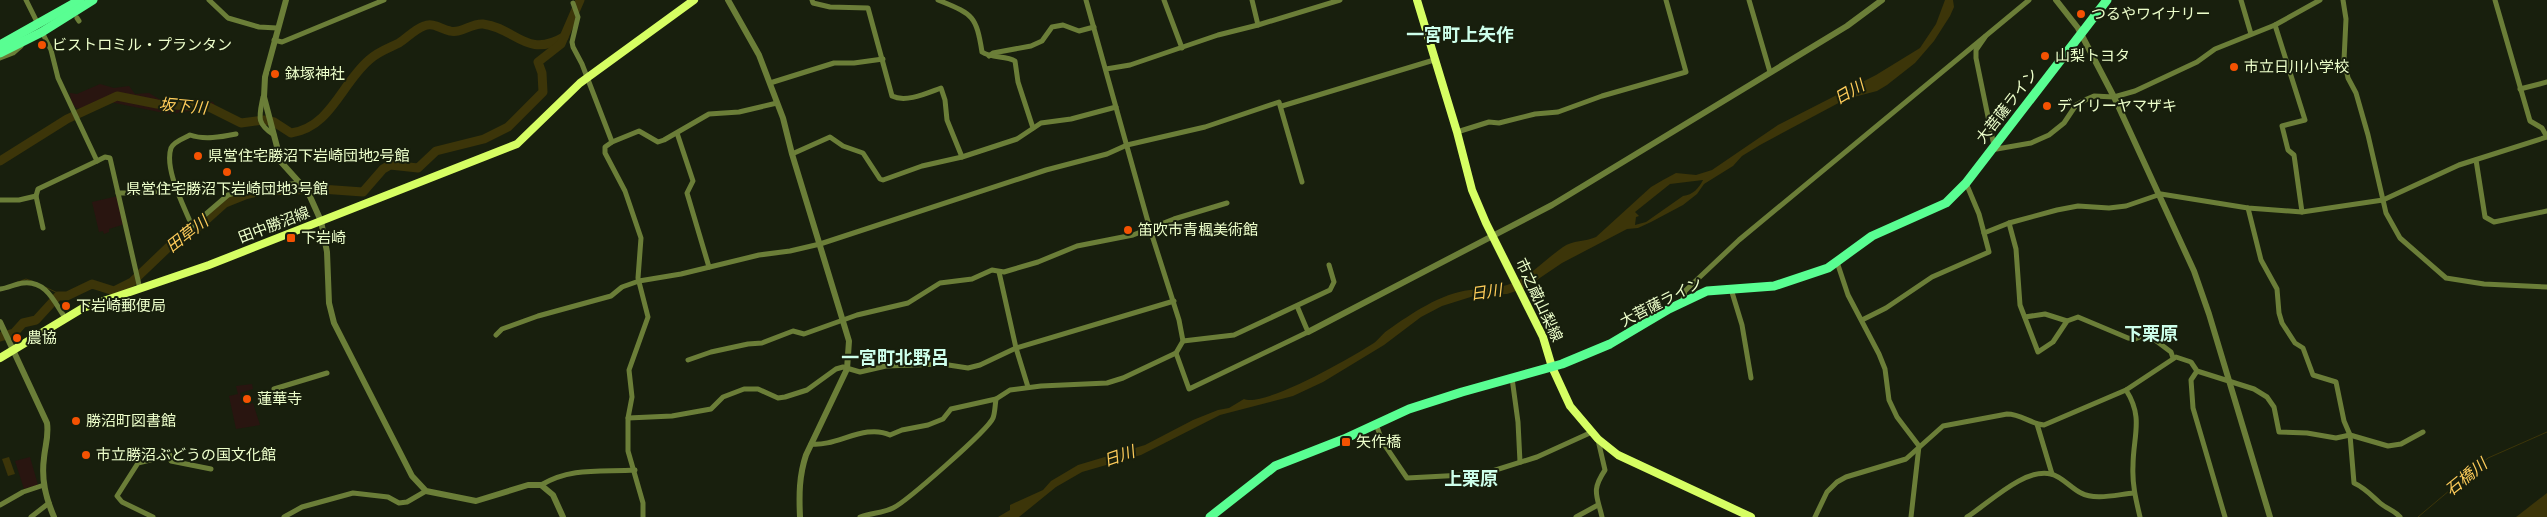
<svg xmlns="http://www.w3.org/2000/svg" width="2547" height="517" font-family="'Fira Sans Condensed','Noto Sans JP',sans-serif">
	<rect width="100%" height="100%" fill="#181f0d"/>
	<g fill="#291510">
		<path d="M100 84 114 88 129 86 135 94 149 93 164 102 196 99 213 102 222 116 204 109 169 114 110 102 88 109 76 108 71 102 70 93 77 94Z"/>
		<path d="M118 196 125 224 109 229V232L104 234 103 231 99 232 92 202Z"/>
		<path d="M252 384 253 389 240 393 244 405 253 403 260 425 236 429 229 396 238 394 236 386Z"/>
		<path d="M30 457 38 485 24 489 15 461Z"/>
	</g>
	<g fill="#3c3509" fill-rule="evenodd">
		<path d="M1945 0H1953L1954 7 1950 16 1934 41 1915 63 1887 85 1877 91 1846 99 1760 145 1742 156 1733 166 1704 184 1697 194 1683 205 1651 222 1638 228 1627 229 1562 263 1525 288 1507 294 1477 295 1442 306 1421 317 1384 345 1323 382 1293 396 1220 415 1141 455 1082 472 1056 487 1019 517H998L1010 510V505L1043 490 1051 481 1078 465 1145 445 1193 420 1218 410 1229 408 1244 399C1264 408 1354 356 1374 343 1379 339 1383 333 1388 330 1411 314 1441 293 1470 290 1481 288 1495 289 1507 285 1530 278 1544 260 1563 247 1573 240 1585 242 1596 237L1651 187 1663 180 1676 173 1696 175 1712 170 1778 125 1876 75 1920 48 1936 24ZM1703 180C1699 188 1693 195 1683 196L1646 222 1635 225 1636 217 1639 216 1635 212 1670 184Z"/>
		<path d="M9 457 15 474 8 476 2 459Z"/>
		<path d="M2547 493V517H2516Z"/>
	</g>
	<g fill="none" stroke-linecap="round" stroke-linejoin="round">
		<g stroke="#3c3509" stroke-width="1">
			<path d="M15 283 26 279 32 281"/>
			<path d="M45 287 62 295"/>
			<path d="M2418 517 2488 458 2547 432"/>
		</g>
		<g stroke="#3c3509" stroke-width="9">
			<path d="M0 161 67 119 117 96 157 104 209 107 241 123 264 120 274 122 291 133C331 127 341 84 369 60 377 52 389 48 399 43 407 38 415 29 424 26 433 22 441 29 450 31 461 34 471 23 483 24 516 28 526 59 564 37"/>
			<path d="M0 337 14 333 23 323 36 320 58 296H67L92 284 114 291 132 282 177 239 195 230 225 203 245 195 261 191 321 189 363 192 383 169 390 165 418 168 436 151 484 139 508 127 543 92 542 73 538 62 561 44 580 0"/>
		</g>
		<g stroke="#6b7e38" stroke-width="5">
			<path d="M26 0 38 24"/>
			<path d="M209 0 228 18 259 27 277 28"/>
			<path d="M812 0 813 3 830 7 868 8 892 96C906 103 927 93 941 88L945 100 947 120 962 157"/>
			<path d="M938 0C972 14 976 14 982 52 992 59 1006 55 1015 61L1018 82 1033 128"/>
			<path d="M1164 0 1182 48"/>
			<path d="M1252 0 1258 25"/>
			<path d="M1749 0 1770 72"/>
			<path d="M2241 0 2251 34"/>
			<path d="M2343 0 2346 19 2344 60 2348 78 2356 93 2368 135 2386 213 2400 238 2446 278 2484 284 2547 287"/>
			<path d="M2495 0 2530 121 2542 128 2547 137"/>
			<path d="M573 3 578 17 572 42 573 47 582 64 612 142 605 147V153L625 191 641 238 638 278 648 317 629 370 632 397 628 418V451L643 503V517"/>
			<path d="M77 18 79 21"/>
			<path d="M2275 25 2305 120 2282 126 2288 150 2294 155 2302 212"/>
			<path d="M42 32 51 50 58 78 97 161 105 157 110 158 140 289"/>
			<path d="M1985 37 1976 50V58L1994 146"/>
			<path d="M274 40 282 42 384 0"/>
			<path d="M989 56 993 53 1031 46 1042 41 1052 27 1063 25 1079 31 1094 27"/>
			<path d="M0 58 13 53 21 46"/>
			<path d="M1106 69 1130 65 1218 35 1258 25 1340 0"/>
			<path d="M770 83 834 63H854L883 59"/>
			<path d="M2520 89 2547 82"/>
			<path d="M263 97C259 117 256 123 274 135"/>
			<path d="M1282 106 1434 60"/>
			<path d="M1457 132 1489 122 1499 123 1535 114 1558 112 1602 96 1686 72 1666 0"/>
			<path d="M677 133 693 181 687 193 709 267"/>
			<path d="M236 134C221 137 204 140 190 135 185 138 174 141 171 148 164 169 184 206 192 226L228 195 247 189 300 183"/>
			<path d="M612 142 639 131 658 142 664 140 709 114 739 112 777 103"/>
			<path d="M1991 150 2031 143 2049 135 2064 123 2076 105 2087 99 2094 96 2114 97 2135 91 2197 62 2215 49 2275 25 2320 0"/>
			<path d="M792 154 830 137 843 146 863 153 880 179 883 180 922 166 962 157 1017 139 1041 123 1071 119 1116 107"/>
			<path d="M2476 160 2485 217 2494 222 2547 211"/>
			<path d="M118 193H150L176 186"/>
			<path d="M0 200H19L36 196"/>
			<path d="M2248 208 2261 260 2277 289 2279 313 2282 323 2295 343 2303 348 2313 375 2336 382 2344 421 2350 435 2354 483C2365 488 2371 495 2380 503 2387 509 2394 510 2400 517"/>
			<path d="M2009 223 2016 249 2020 305 2038 352 2053 342 2067 321 2078 317 2128 338 2135 339 2147 334 2171 352 2173 358"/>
			<path d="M43 228 36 196 38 189 97 161"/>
			<path d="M1984 233 2009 223 2057 210 2078 206 2109 208 2126 206 2161 194 2248 208 2302 212 2383 200 2459 165 2547 137"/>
			<path d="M1837 262 1848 295 1879 354 1885 369 1889 400 1897 417 1919 446 1911 517"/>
			<path d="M999 272 1016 348 1028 387"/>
			<path d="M0 289C8 288 15 284 23 283 47 280 55 304 66 319"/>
			<path d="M1731 289 1742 325 1751 378"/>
			<path d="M1682 303 1685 291 1739 240 2029 0"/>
			<path d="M2025 317 2045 314 2067 321"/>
			<path d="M1862 320 1886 308 1932 277 1989 252 1979 214 1966 183"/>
			<path d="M496 335 502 329 538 316 611 296 622 287 639 281 681 274 759 255 790 251 820 244 1046 170 1107 154 1127 145 1205 127 1279 102 1302 182"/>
			<path d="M1183 341 1234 335 1330 290 1334 282 1329 265"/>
			<path d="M1176 353 1189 389 1308 332 1297 306"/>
			<path d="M688 360 711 352 748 344 762 343 793 331 804 334 857 315 908 303 940 283 972 279 992 270 1004 272 1038 262 1077 246 1133 235 1174 219 1227 203"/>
			<path d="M2197 371 2191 380 2193 408 2225 517"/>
			<path d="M1512 378 1518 422 1520 462"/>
			<path d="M274 389 327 373"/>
			<path d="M2126 390C2144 418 2133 436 2133 466 2132 484 2136 500 2140 517"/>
			<path d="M628 418 672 416 711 409 723 397 744 389H758L778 398 785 397 807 390 836 369 843 367 860 372 886 366 942 364 968 368 980 365 1016 348 1174 301"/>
			<path d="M1376 424 1382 441 1407 478 1483 474 1537 457 1592 432"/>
			<path d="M2037 424 2052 474"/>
			<path d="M1598 440 1605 470C1591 491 1597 495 1602 517"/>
			<path d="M811 444C836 447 865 423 890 435L902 430 928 425 943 419 951 409 996 399 1010 390 1041 386 1107 383 1123 378 1176 353 1183 341 1179 320 1150 229 1086 0"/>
			<path d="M541 485C571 467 601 472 635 470"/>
			<path d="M0 505 23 492 44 485"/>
			<path d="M31 517 49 503"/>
			<path d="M153 517 122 502 117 496 138 463 170 455 171 461 211 469"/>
			<path d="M284 517 302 507 353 493 388 497 399 503 407 502 426 491"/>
			<path d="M860 517C871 513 883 513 893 508 906 502 988 430 993 418 995 413 995 405 996 399"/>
			<path d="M1576 517 1598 505"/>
			<path d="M1815 517 1827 492 1837 482 1846 477 1906 459 1943 426 2007 414C2021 414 2031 424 2044 425L2126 390 2176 357 2191 362 2197 371 2254 389 2267 397 2274 407 2279 432 2307 433 2336 438 2350 435 2388 446 2401 444 2423 432"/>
			<path d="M1967 517C1988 504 2025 467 2051 474 2061 476 2071 488 2081 493 2095 501 2119 494 2134 493"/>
		</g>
		<g stroke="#6b7e38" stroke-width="6">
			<path d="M286 0 265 77 264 97 281 162 308 192 321 221 327 252 329 303 334 323 412 476 426 491 476 501 528 485H541L553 495 563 517"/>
			<path d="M728 0 759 55 783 118 792 154 849 341 847 369 806 455C799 476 799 495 800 517"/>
			<path d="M2056 0 2078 28 2114 97 2194 271 2209 314 2270 517"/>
			<path d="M0 322 47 423C49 436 45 446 44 458 41 480 46 498 54 517"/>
			<path d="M1308 332 1552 205 1847 26 1882 0"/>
		</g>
		<g stroke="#d6fe63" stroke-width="8">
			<path d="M1417 0 1457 132 1472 190 1486 223 1543 337 1552 367 1570 406 1598 439 1618 455 1751 517"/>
			<path d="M0 358 83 308 209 265 517 144 580 83 694 0"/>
		</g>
		<g stroke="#59fe92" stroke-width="9">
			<path d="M0 45 80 0"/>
			<path d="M0 53 42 32 93 0"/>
			<path d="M1210 517 1275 466 1344 439 1409 409 1462 392 1562 364 1610 344 1669 309 1707 291 1774 286 1828 268 1872 236 1946 203 1966 183 2107 0"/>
		</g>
	</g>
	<g fill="#f45202" stroke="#181f0d" stroke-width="2">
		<circle cx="2081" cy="14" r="5"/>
		<circle cx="42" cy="45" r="5"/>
		<circle cx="2045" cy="56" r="5"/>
		<circle cx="2234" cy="67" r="5"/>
		<circle cx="275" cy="74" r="5"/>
		<circle cx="2047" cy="106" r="5"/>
		<circle cx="198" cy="156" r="5"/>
		<circle cx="227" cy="172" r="5"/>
		<circle cx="1128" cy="230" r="5"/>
		<rect x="286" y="233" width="10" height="10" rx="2.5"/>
		<circle cx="66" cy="306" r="5"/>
		<circle cx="17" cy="338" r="5"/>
		<circle cx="247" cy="399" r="5"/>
		<circle cx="76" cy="421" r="5"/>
		<rect x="1341" y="437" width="10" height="10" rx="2.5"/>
		<circle cx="86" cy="455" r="5"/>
	</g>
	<g text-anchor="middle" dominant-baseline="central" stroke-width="4" stroke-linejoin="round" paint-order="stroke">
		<g font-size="15" fill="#edffcb" stroke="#181f0d" text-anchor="start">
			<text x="2091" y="14">つるやワイナリー</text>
			<text x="52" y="45">ビストロミル・プランタン</text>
			<text x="2055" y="56">山梨トヨタ</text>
			<text x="2244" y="67">市立日川小学校</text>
			<text x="285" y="74">鉢塚神社</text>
			<text x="2057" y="106">デイリーヤマザキ</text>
			<text x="208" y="156">県営住宅勝沼下岩崎団地2号館</text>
			<text x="227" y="189" text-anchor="middle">県営住宅勝沼下岩崎団地3号館</text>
			<text x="1138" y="230">笛吹市青楓美術館</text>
			<text x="301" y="238">下岩崎</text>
			<text x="76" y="306">下岩崎郵便局</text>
			<text x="27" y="338">農協</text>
			<text x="257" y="399">蓮華寺</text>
			<text x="86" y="421">勝沼町図書館</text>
			<text x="1356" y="442">矢作橋</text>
			<text x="96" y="455">市立勝沼ぶどうの国文化館</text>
		</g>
		<g font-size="15" fill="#edffcb" stroke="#181f0d">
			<text transform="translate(2007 106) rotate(-52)">大菩薩ライン</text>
			<text transform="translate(274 225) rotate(-21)">田中勝沼線</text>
			<text transform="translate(1539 300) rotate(65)">市之蔵山梨線</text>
			<text transform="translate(1661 302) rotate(-27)">大菩薩ライン</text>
		</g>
		<g font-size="16" font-style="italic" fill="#fecc5a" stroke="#181f0d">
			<text transform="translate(1849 92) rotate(-30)">日川</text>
			<text transform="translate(183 106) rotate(5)">坂下川</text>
			<text transform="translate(187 234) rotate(-38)">田草川</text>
			<text transform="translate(1486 292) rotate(-8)">日川</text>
			<text transform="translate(1119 456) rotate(-19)">日川</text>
			<text transform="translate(2466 477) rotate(-39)">石橋川</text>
		</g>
		<g font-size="18" font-weight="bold" fill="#cdffeb" stroke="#181f0d">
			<text x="1460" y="35">一宮町上矢作</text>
			<text x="2151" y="334">下栗原</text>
			<text x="895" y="358">一宮町北野呂</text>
			<text x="1471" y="479">上栗原</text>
		</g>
	</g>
</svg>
